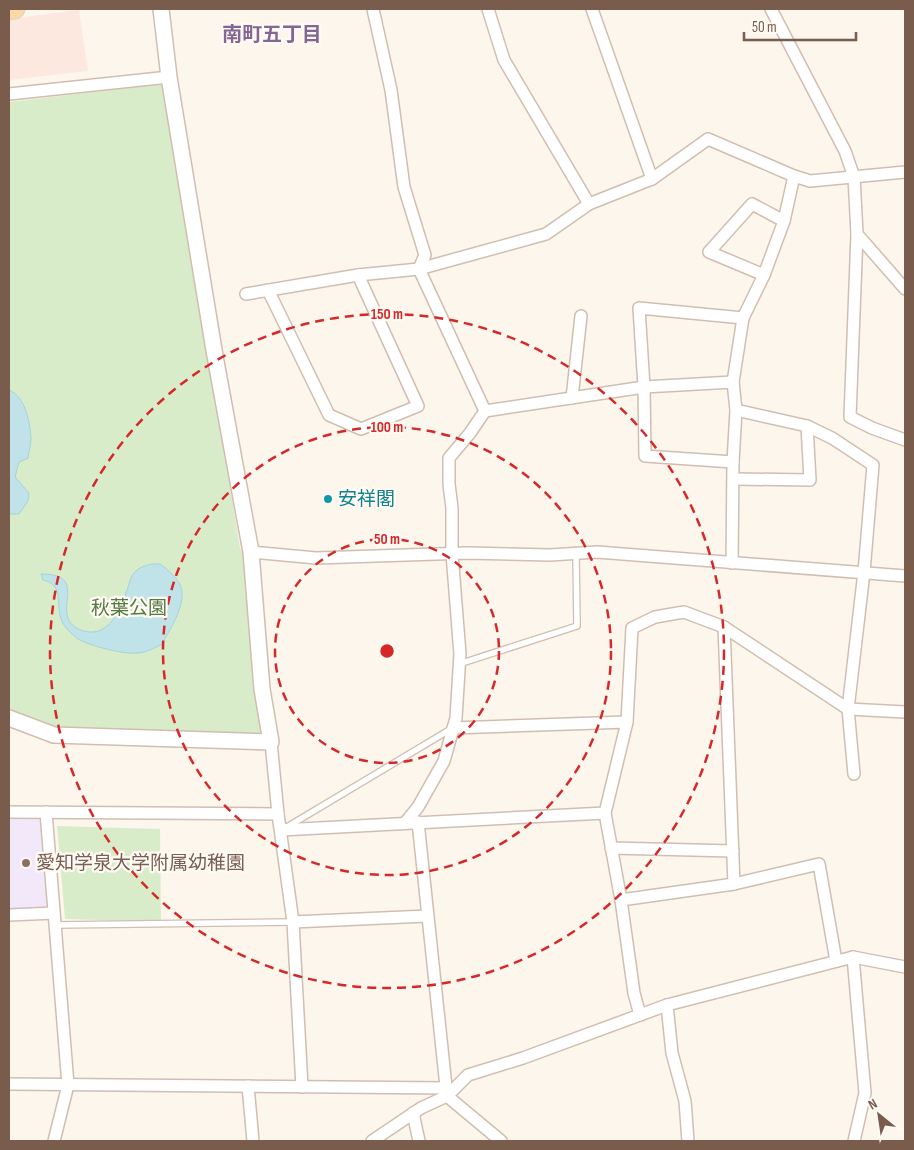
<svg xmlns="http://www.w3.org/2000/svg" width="914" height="1150" font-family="'Sofia Sans Condensed','Noto Sans JP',sans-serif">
	<rect width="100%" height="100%" fill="#fdf6ec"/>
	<path fill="#fde8e0" d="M79 10 88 71 9 80V19Z"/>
	<path fill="#f3e8fa" d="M36 816 40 821 48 905 42 909 9 910V818Z"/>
	<g fill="#d8ecc9">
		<path d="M162 84 166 88 240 548 246 557 261 730 258 735 55 728 9 710V102Z"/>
		<path d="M57 826 160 829 161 922 65 919Z"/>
	</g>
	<g fill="#bfe3e8" stroke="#a5d3da">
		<path d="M9 390C25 396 30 422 31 438 31 444 29 451 28 458L19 462 15 477 29 493 28 501 19 514H9Z"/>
		<path d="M151 564H160C168 570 178 578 181 587 187 603 169 632 161 645 154 648 147 652 139 653 125 655 90 646 78 639 73 635 68 631 64 625 53 609 67 585 43 580L41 574C95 574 43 619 84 631 109 638 121 609 127 590 129 585 130 577 134 573 139 567 145 566 151 564Z"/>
	</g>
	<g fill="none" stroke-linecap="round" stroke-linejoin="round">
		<g stroke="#d1beb0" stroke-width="8">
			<g id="service">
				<path d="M459 664 577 626 576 554"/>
				<path d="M287 827 451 729"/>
				<path d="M55 925 293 922"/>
			</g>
		</g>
		<g stroke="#d1beb0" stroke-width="14">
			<g id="minor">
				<path d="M373 9 391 90 404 187 425 255 419 269 485 411 470 433 449 458V484L452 508V554L460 654 456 718 444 761 418 807 405 823"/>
				<path d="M488 9 504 60 589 204"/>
				<path d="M592 9 652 179"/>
				<path d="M771 9 845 151 854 177 857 234 905 289"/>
				<path d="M9 94 169 77"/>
				<path d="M857 234 850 417 872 428 905 440"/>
				<path d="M764 275 709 252 752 204 784 221"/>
				<path d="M268 290 329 415 361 429 418 406 358 275"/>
				<path d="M246 294 358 275 419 269 546 234 589 204 652 179 708 139 794 176"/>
				<path d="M733 382 743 318 764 275 784 221 794 176 810 181 905 172"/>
				<path d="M572 398 581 316"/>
				<path d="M736 410 807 426 832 438 873 465 864 572 848 709 854 774"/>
				<path d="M485 411 644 387 733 382 736 410 733 462 732 563"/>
				<path d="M733 462 645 456 644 387 639 308 743 318"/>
				<path d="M734 479 810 480 807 426"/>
				<path d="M251 552 316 558 466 553 550 555 597 552 905 576"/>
				<path d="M724 627 734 884"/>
				<path d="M627 722 632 628 655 617 684 612 724 627 848 709 905 712"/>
				<path d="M453 728 627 722 605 813"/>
				<path d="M271 742 278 814 293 922 302 1087"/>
				<path d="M9 812 278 814"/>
				<path d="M46 812 68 1085 54 1141"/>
				<path d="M418 822 447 1096 501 1141"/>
				<path d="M281 830 605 813 621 900 634 993 640 1015"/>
				<path d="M611 848 733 851"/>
				<path d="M621 900 734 884 819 864 836 961"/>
				<path d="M9 915 54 913"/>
				<path d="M293 922 427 916"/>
				<path d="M853 957 865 1093 854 1141"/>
				<path d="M667 1005 672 1053 685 1101 688 1141"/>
				<path d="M9 1084 446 1088"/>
				<path d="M248 1086 253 1141"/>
				<path d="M413 1113 419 1141"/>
				<path d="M372 1141 421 1108 447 1096 468 1075 523 1058 667 1005 853 957 905 967"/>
			</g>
		</g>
		<g stroke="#d1beb0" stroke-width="18">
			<path id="tertiary" d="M9 718 54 735 271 742 262 689 251 552 215 356 169 77 161 9"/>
		</g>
		<g stroke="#dad1cd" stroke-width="21">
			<path id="primary" d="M9 10 15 9"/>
		</g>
		<use href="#service" stroke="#fff" stroke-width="5.5"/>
		<use href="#minor" stroke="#fff" stroke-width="11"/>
		<use href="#tertiary" stroke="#fff" stroke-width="15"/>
		<use href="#primary" stroke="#fbd9a5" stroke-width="19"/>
	</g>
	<g fill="none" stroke="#d62828" stroke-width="2.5" stroke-dasharray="9 6">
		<circle cx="387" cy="651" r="112"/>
		<circle cx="387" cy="651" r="224"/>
		<circle cx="387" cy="651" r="337"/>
	</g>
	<circle fill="#0f9aa8" stroke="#fffaf3" stroke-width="2" cx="328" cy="499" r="5"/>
	<circle fill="#8d6e63" stroke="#fffaf3" stroke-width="2" cx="26" cy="863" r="5"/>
	<g text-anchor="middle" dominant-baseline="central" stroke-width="4.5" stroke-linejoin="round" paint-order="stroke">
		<g font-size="19" fill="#0d838f" stroke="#fffaf3" text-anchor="start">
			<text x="338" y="499">安祥閣</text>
		</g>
		<g font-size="19" fill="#537a41" stroke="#fffaf3">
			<text x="129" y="608">秋葉公園</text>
		</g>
		<g font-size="19" fill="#785e54" stroke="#fffaf3" text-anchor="start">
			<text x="36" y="863">愛知学泉大学附属幼稚園</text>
		</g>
		<g font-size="20" font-weight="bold" fill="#846695" stroke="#fffaf3">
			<text x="272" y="35">南町五丁目</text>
		</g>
	</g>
	<circle cx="387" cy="651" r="8" fill="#d62828" stroke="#fffaf3" stroke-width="2.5"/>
	<g font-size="15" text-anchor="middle" font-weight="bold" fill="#d62828" stroke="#fffaf3" stroke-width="4.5" stroke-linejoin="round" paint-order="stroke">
		<text x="387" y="319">150 m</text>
		<text x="387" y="432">100 m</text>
		<text x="387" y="544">50 m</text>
	</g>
	<rect width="914" height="1150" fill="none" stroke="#7a5c4d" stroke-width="20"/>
	<g transform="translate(879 1115) rotate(330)" stroke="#fffaf3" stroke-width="4" paint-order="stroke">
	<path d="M0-4L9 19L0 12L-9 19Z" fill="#7a5c4d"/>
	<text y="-8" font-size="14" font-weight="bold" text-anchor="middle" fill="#7a5c4d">N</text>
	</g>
	<path d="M744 32v8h112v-8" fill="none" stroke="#7a5c4d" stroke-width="2.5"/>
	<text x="752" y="32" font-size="15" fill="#7a5c4d" stroke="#fffaf3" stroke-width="4" paint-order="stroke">50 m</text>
</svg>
